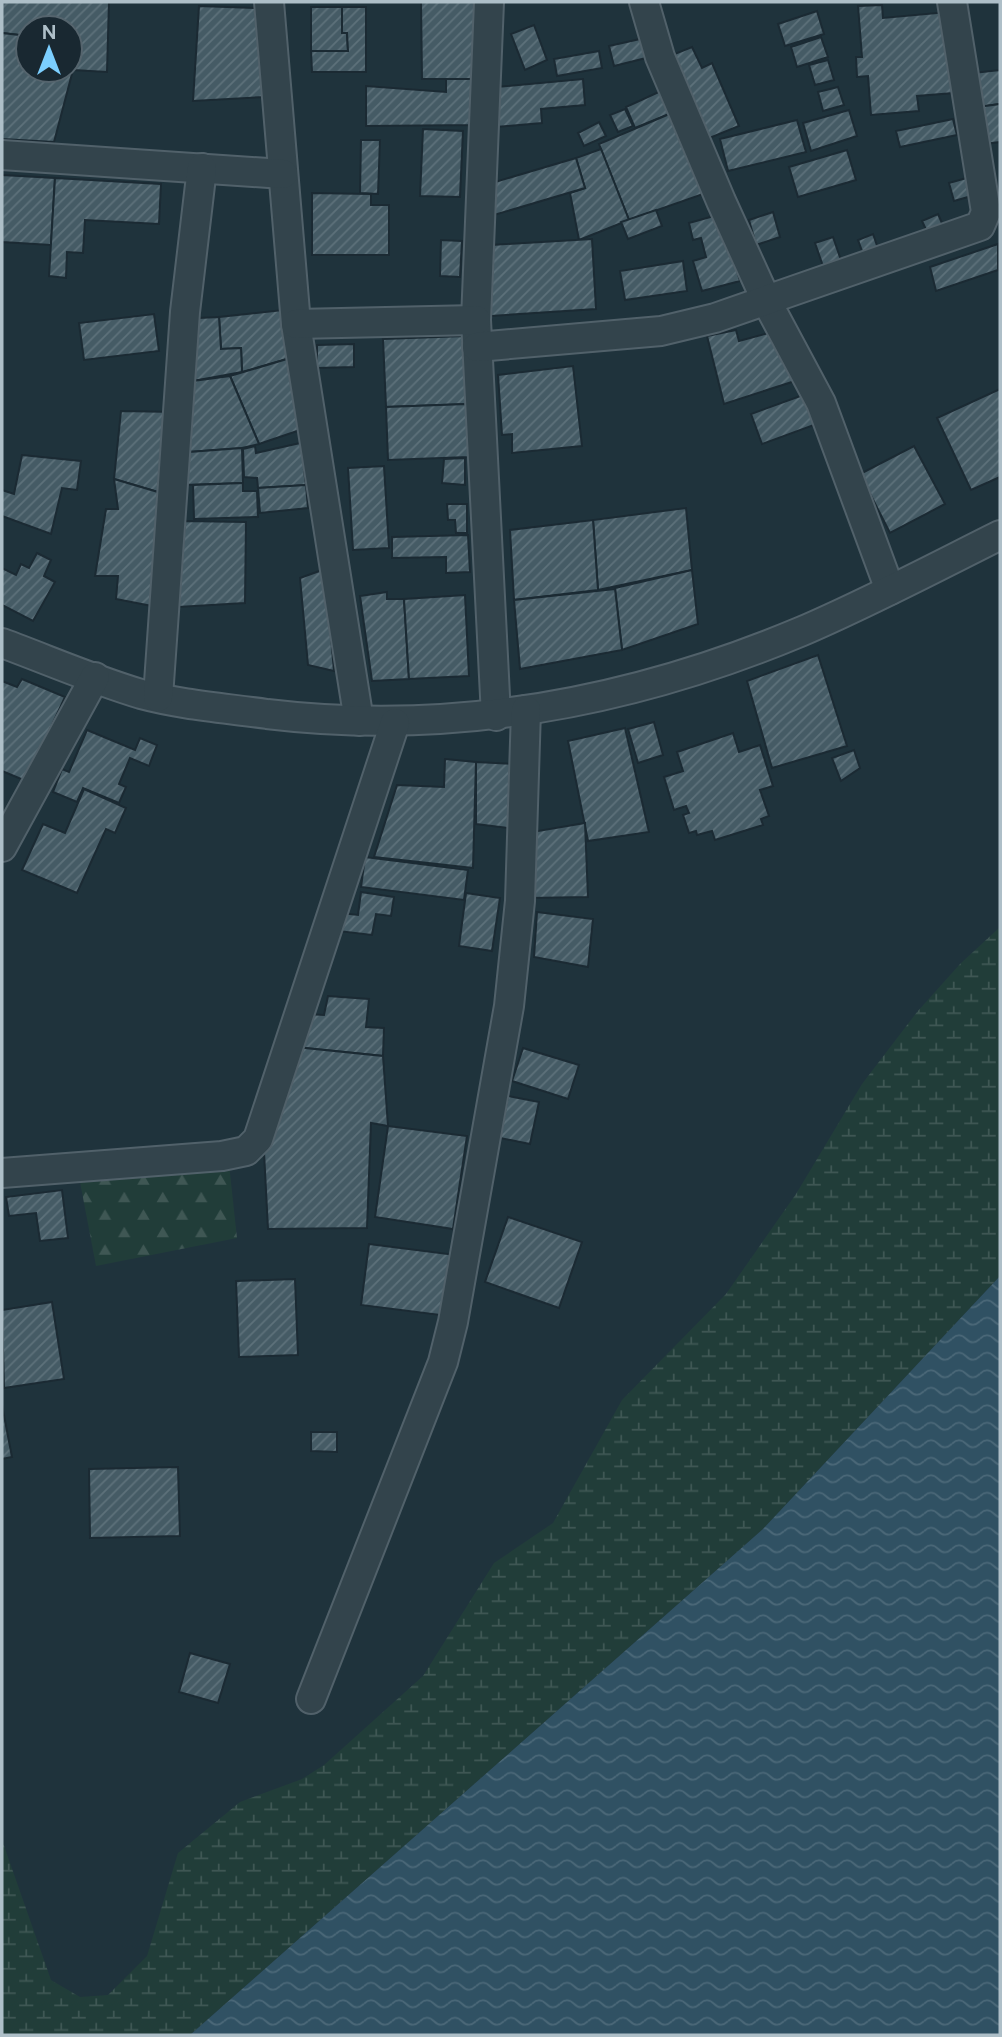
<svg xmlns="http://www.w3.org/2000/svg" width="1002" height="2037" font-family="Figtree,sans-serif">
	<defs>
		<pattern id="forest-firs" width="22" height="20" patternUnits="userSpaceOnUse" patternTransform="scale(1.75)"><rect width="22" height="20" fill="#213d39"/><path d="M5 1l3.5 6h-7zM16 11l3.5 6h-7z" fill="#3f5754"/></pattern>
		<pattern id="wetland-marsh" width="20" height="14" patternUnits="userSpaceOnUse" patternTransform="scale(1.75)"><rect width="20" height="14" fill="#213d39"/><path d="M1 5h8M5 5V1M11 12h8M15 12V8" fill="none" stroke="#3f5754"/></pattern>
		<pattern id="water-waves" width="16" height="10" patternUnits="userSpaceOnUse" patternTransform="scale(1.75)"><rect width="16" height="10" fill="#305163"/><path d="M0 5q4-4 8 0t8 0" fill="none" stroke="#4b6878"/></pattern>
		<pattern id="building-hatch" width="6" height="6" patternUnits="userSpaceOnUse" patternTransform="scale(1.75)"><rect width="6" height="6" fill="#455b65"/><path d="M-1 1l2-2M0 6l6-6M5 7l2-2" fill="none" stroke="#5d717a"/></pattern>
	</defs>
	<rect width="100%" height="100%" fill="#1f333c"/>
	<path fill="url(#forest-firs)" d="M229 1164 237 1238 96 1266 80 1182Z"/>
	<path fill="url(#wetland-marsh)" d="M1000 927V1276L763 1529 190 2035H2V1840L51 1980 80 1997 108 1995 147 1956 178 1853 240 1802 302 1779 324 1765 423 1676 494 1563 553 1523 622 1400 726 1294 796 1194 862 1084 917 1012 960 964Z"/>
	<path fill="url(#water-waves)" d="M1000 1276V2035H190L763 1529Z"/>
	<g fill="url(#building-hatch)" stroke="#1b2a33" stroke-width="2">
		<path d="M2 2H109L107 72 73 70 74 28H28V36L2 33Z"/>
		<path d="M421 2H476L475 79H422Z"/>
		<path d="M882 5 883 18 948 12 954 93 917 96 919 111 871 115 868 76 857 77 856 57H862L858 6Z"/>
		<path d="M199 6 255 8 264 97 193 101Z"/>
		<path d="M311 7H342V33H347L348 51H311Z"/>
		<path d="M342 7H366V72H312L311 51H348L347 33H342Z"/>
		<path d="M817 11 824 34 785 46 778 24Z"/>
		<path d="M534 25 547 60 525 70 511 34Z"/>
		<path d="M2 33 28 36V70H73L54 142 2 139Z"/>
		<path d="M649 37 654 56 614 66 609 46Z"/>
		<path d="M821 37 828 57 797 67 791 47Z"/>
		<path d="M692 47 702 68 712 63 739 126 707 139 672 55Z"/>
		<path d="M599 51 602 68 557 76 554 59Z"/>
		<path d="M828 60 834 80 815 85 809 65Z"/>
		<path d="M1000 70V104L978 107 973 73Z"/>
		<path d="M446 79H475L476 125 366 126V86L446 92Z"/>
		<path d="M583 79 585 105 541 109 542 123 496 127 497 87Z"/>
		<path d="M838 87 844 105 823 111 818 92Z"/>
		<path d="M663 90 674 112 635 128 626 107Z"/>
		<path d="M1000 104V142L984 144 978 107Z"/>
		<path d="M625 109 633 126 618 132 610 115Z"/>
		<path d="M849 110 857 136 811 151 803 123Z"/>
		<path d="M674 112 706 193 629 220 599 144Z"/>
		<path d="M953 119 957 135 900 147 896 131Z"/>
		<path d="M797 120 806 152 728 171 720 139Z"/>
		<path d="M599 122 606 136 584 146 578 133Z"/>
		<path d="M423 129 463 131 460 197 420 196Z"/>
		<path d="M361 140H380L378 194 360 193Z"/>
		<path d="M601 149 629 220 579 240 570 193 585 188 576 158Z"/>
		<path d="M847 150 856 180 798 197 789 167Z"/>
		<path d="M576 158 585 188 494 215 495 182Z"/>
		<path d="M2 175 55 178 51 245 2 242Z"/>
		<path d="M970 177 975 195 954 201 949 183Z"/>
		<path d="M55 178 161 184 159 224 85 220 83 253 67 252 66 278 49 276Z"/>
		<path d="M312 193 371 194V205H389V255H312Z"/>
		<path d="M656 210 662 226 628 239 621 222Z"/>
		<path d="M773 212 780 237 756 245 749 220Z"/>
		<path d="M721 214 740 281 702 291 693 261 706 257 701 238 693 240 689 223Z"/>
		<path d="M938 214 945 230 929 236 922 221Z"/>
		<path d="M873 234 881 257 866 262 858 240Z"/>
		<path d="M833 237 843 266 825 272 815 243Z"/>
		<path d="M592 239 596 309 491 316V245Z"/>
		<path d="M441 240 462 241 460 277 440 276Z"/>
		<path d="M998 244V270L936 291 930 267Z"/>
		<path d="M683 261 687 291 625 300 620 271Z"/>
		<path d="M283 310 287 359 242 372 241 348 221 349 219 317Z"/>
		<path d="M154 314 159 351 84 360 79 323Z"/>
		<path d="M219 317 221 349 241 348 242 372 193 381 198 318Z"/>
		<path d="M736 330 739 341 780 330 798 380 724 404 707 336Z"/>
		<path d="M464 336 467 404 386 407 383 339Z"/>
		<path d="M354 344V367L317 368V345Z"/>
		<path d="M287 359 306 428 259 444 230 376Z"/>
		<path d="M573 366 582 446 512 453V434L502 435 498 375Z"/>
		<path d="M230 376 259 444 242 448 189 452 193 381Z"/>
		<path d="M1000 389V477L971 490 937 418Z"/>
		<path d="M803 395 814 425 762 444 751 414Z"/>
		<path d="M467 404 469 457 388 460 386 407Z"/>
		<path d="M121 411 177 412 168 495 114 479Z"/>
		<path d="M309 441 315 469 304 470 306 485 258 488 257 478 244 477 243 449 255 446 256 453Z"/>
		<path d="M914 446 945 504 890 533 860 474Z"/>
		<path d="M242 448 243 483 184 485 189 452Z"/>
		<path d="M22 455 81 461 77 490 62 488 51 534 2 516V490L14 494Z"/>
		<path d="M465 458V485L442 483 444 459Z"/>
		<path d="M384 466 389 548 353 550 348 468Z"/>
		<path d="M114 479 168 495 157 607 116 599 118 576H95L106 509H118Z"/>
		<path d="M243 483V491H257L258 517 194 519 193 485Z"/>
		<path d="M306 485 308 508 260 513 258 488Z"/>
		<path d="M447 504H467V533H456L455 520H448Z"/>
		<path d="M686 508 692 570 598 590 593 520Z"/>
		<path d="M593 520 598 590 514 600 510 530Z"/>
		<path d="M185 521 246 522 245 603 178 607Z"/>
		<path d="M468 535 470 572 446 573V557L392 558V537Z"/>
		<path d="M37 553 51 560 44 576 55 582 33 621 2 605V568L16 575 21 564 29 568Z"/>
		<path d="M325 569 334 671 308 665 300 578Z"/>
		<path d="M692 570 698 624 622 650 615 588Z"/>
		<path d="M615 589 622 650 520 669 514 600Z"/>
		<path d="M387 592V599H404L409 679 372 681 360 596Z"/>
		<path d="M465 595 469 676 409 679 404 599Z"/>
		<path d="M818 655 847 746 772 768 747 681Z"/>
		<path d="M22 679 65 697 26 781 2 771V681L17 687Z"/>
		<path d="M654 722 663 755 638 763 628 729Z"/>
		<path d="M625 728 649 832 588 841 568 741Z"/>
		<path d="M87 730 135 750 140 738 157 745 149 766 130 758 119 784 126 787 119 803 83 788 77 802 53 792 62 769 69 772Z"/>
		<path d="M733 733 739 752 760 745 773 786 760 790 769 816 761 819 763 825 715 840 712 831 697 835 696 831 689 833 683 815 689 813 686 806 674 810 664 777 683 771 677 752Z"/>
		<path d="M854 750 860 768 841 781 832 758Z"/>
		<path d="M445 759 476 762 473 868 374 857 397 785 444 787Z"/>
		<path d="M476 762 514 764 508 828 476 824Z"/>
		<path d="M84 789 126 808 115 833 106 829 77 893 22 870 43 824 65 833Z"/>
		<path d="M585 823 588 897 529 898 532 832Z"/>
		<path d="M365 857 468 870 464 900 361 887Z"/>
		<path d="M361 892 394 897 391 916 376 914 372 935 338 931 341 913 358 915Z"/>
		<path d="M466 893 500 898 492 951 459 946Z"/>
		<path d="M537 912 593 919 588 967 534 957Z"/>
		<path d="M328 996 369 999 366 1027 384 1028 383 1056 295 1047 307 1014 324 1015Z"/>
		<path d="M295 1047 383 1056 388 1126 371 1123 367 1228 268 1229 264 1152Z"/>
		<path d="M523 1048 579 1065 568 1099 512 1081Z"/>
		<path d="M508 1096 539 1102 530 1144 500 1138Z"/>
		<path d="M388 1126 467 1136 453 1229 375 1217Z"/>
		<path d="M62 1190 68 1238 40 1241 36 1213 9 1216 6 1197Z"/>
		<path d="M508 1217 582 1242 559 1308 485 1282Z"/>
		<path d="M369 1244 456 1255 448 1316 361 1305Z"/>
		<path d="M295 1279 298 1355 239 1357 236 1281Z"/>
		<path d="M52 1302 64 1379 4 1388 2 1310Z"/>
		<path d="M2 1405 12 1457 2 1459Z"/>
		<path d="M311 1432H337V1452L311 1451Z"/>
		<path d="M178 1467 180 1536 90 1538 89 1469Z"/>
		<path d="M190 1653 230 1664 218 1703 179 1692Z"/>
	</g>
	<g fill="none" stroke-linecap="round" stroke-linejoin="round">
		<g stroke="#51616a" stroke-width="32">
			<g id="minor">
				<path d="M269 2 296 324 359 721"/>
				<path d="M489 2 476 320 496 716"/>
				<path d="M644 2 660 57 721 201 767 302 821 403 890 590"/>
				<path d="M2 155 283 174"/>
				<path d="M296 324 476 320"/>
				<path d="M477 347 661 331 715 318 980 226 986 212 952 2"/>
				<path d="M2 643C48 660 94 680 141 694 182 705 225 708 267 714 450 736 630 703 800 632 868 603 934 568 1000 535"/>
				<path d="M158 697 185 312 202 168"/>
				<path d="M2 847 95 677"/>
				<path d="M2 1173 222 1156 246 1151 258 1139 395 723"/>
				<path d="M311 1699 443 1362 453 1322 509 1006 520 901 526 710"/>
			</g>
		</g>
		<use href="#minor" stroke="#33444c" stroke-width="28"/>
	</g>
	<rect width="1002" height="2037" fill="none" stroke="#aebfc8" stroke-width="7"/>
	<g transform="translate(49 49)"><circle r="33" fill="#192831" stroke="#55646d" stroke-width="2"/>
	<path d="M0-5L12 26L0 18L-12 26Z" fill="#7ccfff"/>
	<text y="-10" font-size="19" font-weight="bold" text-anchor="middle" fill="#aebfc8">N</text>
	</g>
</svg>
